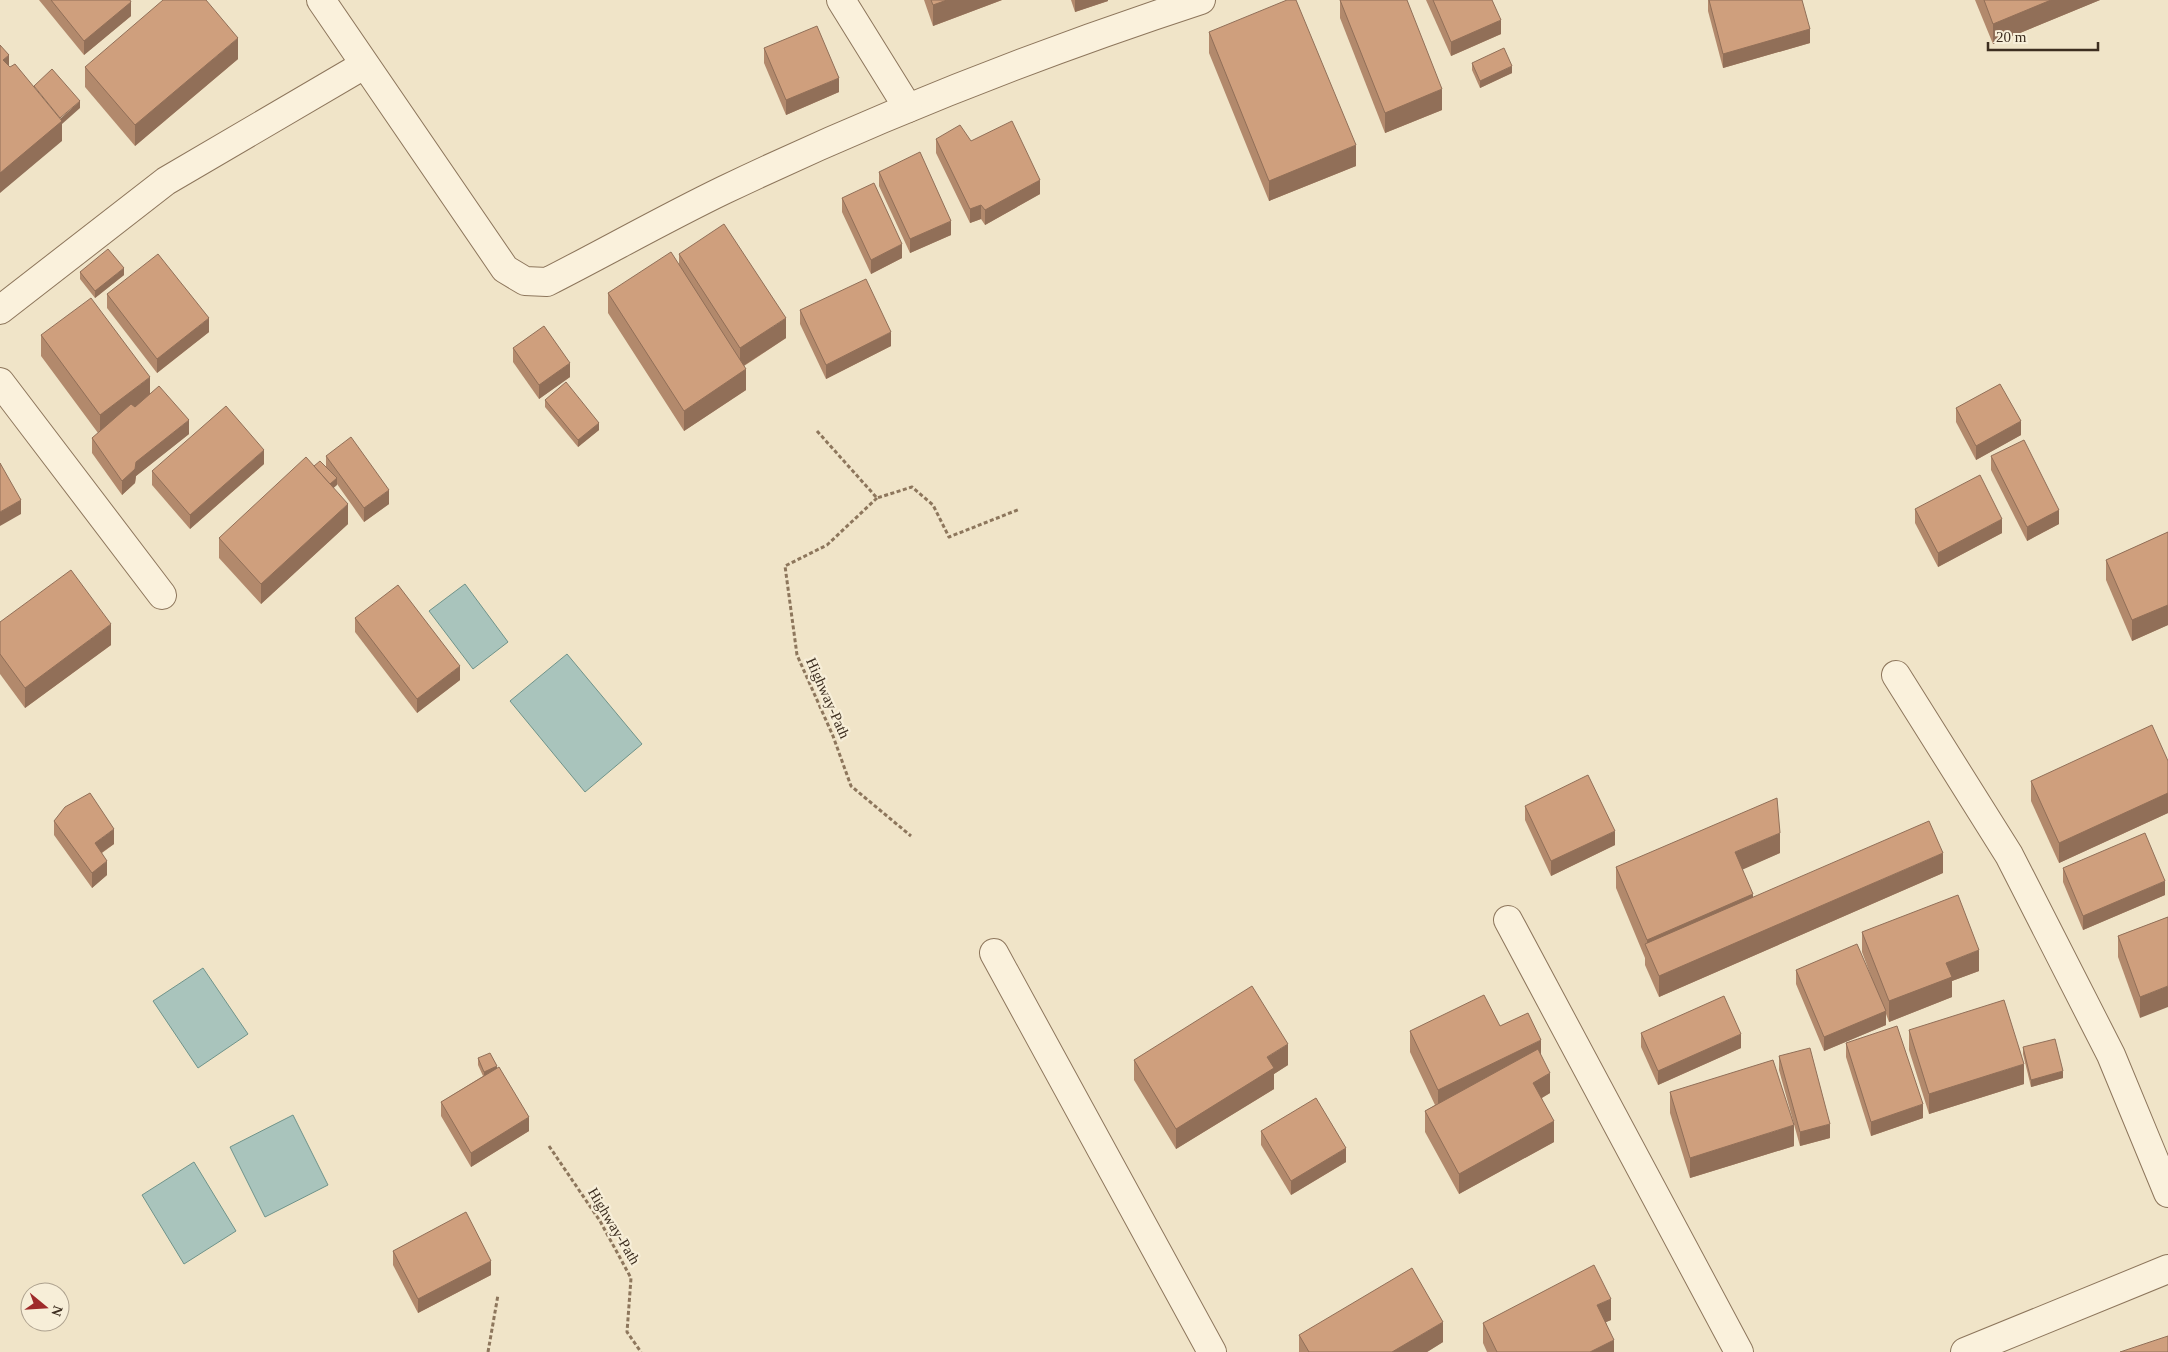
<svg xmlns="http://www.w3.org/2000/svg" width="2168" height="1352" font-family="'Times New Roman',serif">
	<rect width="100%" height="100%" fill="#f0e4c8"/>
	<g fill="#a9c4bc" stroke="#6f938a">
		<path d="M465 584 508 642 473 669 429 611Z"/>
		<path d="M567 654 642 744 585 792 510 701Z"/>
		<path d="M203 968 248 1034 198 1068 153 1001Z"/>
		<path d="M293 1115 328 1185 265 1217 230 1147Z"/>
		<path d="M194 1162 236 1231 184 1264 142 1195Z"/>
	</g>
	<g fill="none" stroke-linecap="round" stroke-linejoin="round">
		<g stroke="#8d765c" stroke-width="30">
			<g id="minor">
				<path d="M321 0 505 269 525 281 547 282C606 252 664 219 724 190 879 116 1039 53 1201 0"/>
				<path d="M841 0 908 108"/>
				<path d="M0 310 166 181 364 65"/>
				<path d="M0 382 162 595"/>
				<path d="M1896 675 2009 855 2111 1055 2168 1193"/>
				<path d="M1508 920 1739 1352"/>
				<path d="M994 953 1212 1352"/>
				<path d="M1965 1352 2168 1269"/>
			</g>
		</g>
		<g stroke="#8d765c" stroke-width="3" stroke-dasharray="4 2.5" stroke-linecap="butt">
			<path d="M817 431 877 498 912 487 933 505 949 537 1020 509"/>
			<path d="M877 498 827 545 785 566 797 655 833 736 851 786 911 836"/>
			<path d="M549 1146 600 1221 631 1278 627 1332 641 1352"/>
			<path d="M488 1352 498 1295"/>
		</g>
		<use href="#minor" stroke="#faf1dc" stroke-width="28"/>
	</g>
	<g fill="#b2896c">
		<path d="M39 0H130L131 16 84 55Z"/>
		<path d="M924 0H1002L933 26Z"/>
		<path d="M1071 0H1108V1L1075 12Z"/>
		<path d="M1340 0H1407L1442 110 1385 133 1340 18Z"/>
		<path d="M1426 0H1492L1501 34 1451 56Z"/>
		<path d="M1708 0H1802L1810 43 1723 68 1708 11Z"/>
		<path d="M1975 0H2100L1993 44Z"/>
		<path d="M1209 32 1356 166 1269 201 1209 53Z"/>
		<path d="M764 48 839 92 786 115 764 63Z"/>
		<path d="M238 59 135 146 85 87V67Z"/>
		<path d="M1472 63 1512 73 1480 88 1472 70Z"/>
		<path d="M936 139 971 141 1040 194 985 225 981 219 970 223 936 153Z"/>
		<path d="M879 172 951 235 910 253 879 186Z"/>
		<path d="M842 198 902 258 871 274 842 212Z"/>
		<path d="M679 254 786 338 744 366 746 390 684 431 608 313V293L679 264Z"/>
		<path d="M80 272 124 275 95 298 80 279Z"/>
		<path d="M107 294 209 332 157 373 107 308Z"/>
		<path d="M800 310 891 346 826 379 800 324Z"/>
		<path d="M41 335 150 394 189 434 136 476 135 483 122 495 92 453V438L98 433 41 356Z"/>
		<path d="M513 348 570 377 539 399 513 362Z"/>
		<path d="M545 400 599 430 578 447 545 407Z"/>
		<path d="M1956 408 2021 435 1976 460 1956 422Z"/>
		<path d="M326 456 389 504 364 522 337 484 333 488 348 524 261 604 219 558V538L314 466 326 467Z"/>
		<path d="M1991 456 2059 524 2027 541 1991 470Z"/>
		<path d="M264 464 190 529 152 485V471Z"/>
		<path d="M1915 509 2002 533 1938 567 1915 523Z"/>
		<path d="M2168 532V625L2132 641 2106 580V560Z"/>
		<path d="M355 618 460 680 417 713 355 632Z"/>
		<path d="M0 622 111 645 25 708 0 674Z"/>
		<path d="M2168 761V813L2059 863 2031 801V781Z"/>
		<path d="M1525 806 1615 845 1551 876 1525 820Z"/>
		<path d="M54 821 114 844 102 853 107 875 92 888 54 835Z"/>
		<path d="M1780 853 1742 869 1753 898 1943 873 1659 997 1645 965V958L1616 888V867Z"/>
		<path d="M2063 868 2165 895 2083 930 2063 882Z"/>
		<path d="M2168 917 2140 1018 2118 957V936Z"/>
		<path d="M1862 932 1979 971 1952 981V997L1889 1022 1886 1014V1025L1824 1051 1796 984V970L1875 987 1862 952Z"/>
		<path d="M1500 1026 1541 1056 1550 1093 1542 1098 1554 1142 1459 1194 1425 1132V1111L1435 1105 1410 1052V1031Z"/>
		<path d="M1909 1030 2024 1084 1929 1114 1909 1050Z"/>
		<path d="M1641 1033 1741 1048 1658 1085 1641 1047Z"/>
		<path d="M1846 1043 1923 1118 1871 1136 1846 1057Z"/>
		<path d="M2023 1047 2063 1078 2031 1087 2023 1054Z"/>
		<path d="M1779 1056 1830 1138 1800 1146 1779 1070Z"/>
		<path d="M478 1058 497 1068 529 1131 471 1167 441 1116V1102L483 1076 478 1065Z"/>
		<path d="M1134 1060 1288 1065 1274 1074V1089L1176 1149 1134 1080Z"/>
		<path d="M1670 1092 1794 1146 1690 1178 1670 1113Z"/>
		<path d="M1261 1131 1346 1162 1291 1195 1261 1145Z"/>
		<path d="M393 1251 491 1275 418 1313 393 1265Z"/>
		<path d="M1611 1320 1606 1322 1614 1352H1487L1483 1343V1323Z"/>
		<path d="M1299 1335 1443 1342 1427 1352H1299Z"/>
	</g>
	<g fill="#916f58">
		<path d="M947 0H1002L933 26V5Z"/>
		<path d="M1075 0H1108V1L1075 12Z"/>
		<path d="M2051 0H2100L1993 44V24Z"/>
		<path d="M131 2V16L84 55V41Z"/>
		<path d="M1501 20V34L1451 56V42Z"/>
		<path d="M1810 29V43L1723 68V54Z"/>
		<path d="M238 38V59L135 146V125Z"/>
		<path d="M9 55V76L3 60Z"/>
		<path d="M1512 66V73L1480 88V81Z"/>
		<path d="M839 78V92L786 115V100Z"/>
		<path d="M1442 89V110L1385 133V113Z"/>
		<path d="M80 101V108L62 124V141L0 193V173Z"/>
		<path d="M1356 145V166L1269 201V181Z"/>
		<path d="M1040 180V194L985 225V210Z"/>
		<path d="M981 205V219L970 223V209Z"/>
		<path d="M951 221V235L910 253V239Z"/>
		<path d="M902 244V258L871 274V260Z"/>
		<path d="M124 268V275L95 298V291Z"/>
		<path d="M209 318V332L157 373V359Z"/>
		<path d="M786 318V338L740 368V348Z"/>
		<path d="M891 332V346L826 379V365Z"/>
		<path d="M570 363V377L539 399V385Z"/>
		<path d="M746 369V390L684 431V411Z"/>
		<path d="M150 377V398L100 436V415Z"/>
		<path d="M189 420V434L136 476 135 483 122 495V481L136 462Z"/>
		<path d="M2021 421V435L1976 460V446Z"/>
		<path d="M599 423V430L578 447V440Z"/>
		<path d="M264 450V464L190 529V515Z"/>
		<path d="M337 478V485L329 492V485Z"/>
		<path d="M389 490V504L364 522V508Z"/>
		<path d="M21 500V514L0 526V512Z"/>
		<path d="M348 504V524L261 604V584Z"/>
		<path d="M2059 510V524L2027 541V527Z"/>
		<path d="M2002 519V533L1938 567V553Z"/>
		<path d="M2168 605V625L2132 641V620Z"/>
		<path d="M111 624V645L25 708V688Z"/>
		<path d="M460 666V680L417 713V699Z"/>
		<path d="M2168 793V813L2059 863V843Z"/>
		<path d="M114 829V844L95 857V843Z"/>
		<path d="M1615 831V845L1551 876V861Z"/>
		<path d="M1780 833V853L1735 873V852Z"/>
		<path d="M1943 853V873L1659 997V976Z"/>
		<path d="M107 861V875L92 888V873Z"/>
		<path d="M2165 881V895L2083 930V916Z"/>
		<path d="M1753 894V915L1647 948V940Z"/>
		<path d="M1979 950V971L1952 981V997L1889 1022V1001L1946 963Z"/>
		<path d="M2168 986V1007L2140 1018V997Z"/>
		<path d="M1886 1011V1025L1824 1051V1037Z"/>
		<path d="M1741 1034V1048L1658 1085V1071Z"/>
		<path d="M1541 1040V1060L1438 1110V1090Z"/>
		<path d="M1288 1044V1065L1274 1074V1089L1176 1149V1129L1267 1057Z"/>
		<path d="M2024 1064V1084L1929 1114V1094Z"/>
		<path d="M497 1066V1073L484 1079V1072Z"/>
		<path d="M2063 1071V1078L2031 1087V1080Z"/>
		<path d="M1550 1073V1093L1533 1103V1083Z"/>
		<path d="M1923 1104V1118L1871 1136V1122Z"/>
		<path d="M529 1117V1131L471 1167V1153Z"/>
		<path d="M1554 1121V1142L1459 1194V1174Z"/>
		<path d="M1830 1124V1138L1800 1146V1132Z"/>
		<path d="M1794 1125V1146L1690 1178V1158Z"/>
		<path d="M1346 1148V1162L1291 1195V1181Z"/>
		<path d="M491 1261V1275L418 1313V1299Z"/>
		<path d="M1611 1299V1320L1597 1326V1305Z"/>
		<path d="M1443 1322V1342L1427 1352H1392Z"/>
		<path d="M1614 1340V1352H1590Z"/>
	</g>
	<g fill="#cf9f7d" stroke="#916f58">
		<path d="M51 0H130L131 2 84 41Z"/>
		<path d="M163 0H206L238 38 135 125 85 67Z"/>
		<path d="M931 0H947L933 5Z"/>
		<path d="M1287 0H1296L1356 145 1269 181 1209 32Z"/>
		<path d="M1340 0H1407L1442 89 1385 113Z"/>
		<path d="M1433 0H1492L1501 20 1451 42Z"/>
		<path d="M1709 0H1802L1810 29 1723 54Z"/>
		<path d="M1984 0H2051L1993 24Z"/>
		<path d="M817 26 839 78 786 100 764 48Z"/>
		<path d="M0 45 9 55 3 60 10 67 15 64 62 121 0 173Z"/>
		<path d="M1504 48 1512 66 1480 81 1472 63Z"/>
		<path d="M52 69 80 101 60 118 34 86Z"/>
		<path d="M1012 121 1040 180 985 210 981 205 970 209 936 139 960 125 971 141Z"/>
		<path d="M920 152 951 221 910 239 879 172Z"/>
		<path d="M874 183 902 244 871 260 842 198Z"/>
		<path d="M724 224 786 318 740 348 679 254Z"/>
		<path d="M108 249 124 268 95 291 80 272Z"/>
		<path d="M671 252 746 369 684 411 608 293Z"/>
		<path d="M158 254 209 318 157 359 107 294Z"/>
		<path d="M866 279 891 332 826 365 800 310Z"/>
		<path d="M91 298 150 377 100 415 41 335Z"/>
		<path d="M544 326 570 363 539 385 513 348Z"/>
		<path d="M566 382 599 423 578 440 545 400Z"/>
		<path d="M2000 384 2021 421 1976 446 1956 408Z"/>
		<path d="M159 386 189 420 136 462 135 469 122 481 92 438 131 404 135 407Z"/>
		<path d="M226 406 264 450 190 515 152 471Z"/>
		<path d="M351 437 389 490 364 508 326 456Z"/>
		<path d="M2024 440 2059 510 2027 527 1991 456Z"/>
		<path d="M306 457 348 504 261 584 219 538Z"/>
		<path d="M320 461 337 478 330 484 314 466Z"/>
		<path d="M0 463 21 500 0 512Z"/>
		<path d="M1980 475 2002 519 1938 553 1915 509Z"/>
		<path d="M2168 532V605L2132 620 2106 560Z"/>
		<path d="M71 570 111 624 25 688 0 654V622Z"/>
		<path d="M398 585 460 666 417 699 355 618Z"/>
		<path d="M2152 725 2168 761V793L2059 843 2031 781Z"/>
		<path d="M1588 775 1615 831 1551 861 1525 806Z"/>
		<path d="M90 793 114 829 95 843 107 861 92 873 54 821 65 807Z"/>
		<path d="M1777 798 1780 833 1735 852 1753 894 1647 940 1616 867Z"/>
		<path d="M1929 821 1943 853 1659 976 1645 944Z"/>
		<path d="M2145 833 2165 881 2083 916 2063 868Z"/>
		<path d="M1958 895 1979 950 1946 963 1952 977 1889 1001 1862 932Z"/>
		<path d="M2168 917V986L2140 997 2118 936Z"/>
		<path d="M1857 944 1886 1011 1824 1037 1796 970Z"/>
		<path d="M1252 986 1288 1044 1267 1057 1274 1068 1176 1129 1134 1060Z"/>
		<path d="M1484 995 1500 1026 1528 1013 1541 1040 1438 1090 1410 1031Z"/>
		<path d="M1724 996 1741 1034 1658 1071 1641 1033Z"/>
		<path d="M2004 1000 2024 1064 1929 1094 1909 1030Z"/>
		<path d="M1897 1026 1923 1104 1871 1122 1846 1043Z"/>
		<path d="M2055 1039 2063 1071 2031 1080 2023 1047Z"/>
		<path d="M1810 1048 1830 1124 1800 1132 1779 1056Z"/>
		<path d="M1538 1049 1550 1073 1533 1083 1554 1121 1459 1174 1425 1111Z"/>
		<path d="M490 1053 497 1066 484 1072 478 1058Z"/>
		<path d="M1773 1060 1794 1125 1690 1158 1670 1092Z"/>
		<path d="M499 1067 529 1117 471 1153 441 1102Z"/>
		<path d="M1316 1098 1346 1148 1291 1181 1261 1131Z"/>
		<path d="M466 1212 491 1261 418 1299 393 1251Z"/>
		<path d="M1594 1265 1611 1299 1597 1305 1614 1340 1590 1352H1497L1483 1323Z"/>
		<path d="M1412 1268 1443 1322 1392 1352H1309L1299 1335Z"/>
		<path d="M2168 1336V1352H2120Z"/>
	</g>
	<g text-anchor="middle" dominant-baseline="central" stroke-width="4.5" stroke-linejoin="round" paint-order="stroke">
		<g font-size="15" fill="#3d2e20" stroke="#f7eed8">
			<text transform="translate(828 698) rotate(66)">Highway-Path</text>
			<text transform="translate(614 1226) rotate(59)">Highway-Path</text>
		</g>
	</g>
	<g transform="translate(45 1307) rotate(108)"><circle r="24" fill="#f7eed8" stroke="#ada18e"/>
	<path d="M0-4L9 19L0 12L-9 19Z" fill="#9e2a2b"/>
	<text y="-8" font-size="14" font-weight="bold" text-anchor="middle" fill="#3d2e20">N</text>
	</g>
	<path d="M1988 42v8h110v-8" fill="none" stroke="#3d2e20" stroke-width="2.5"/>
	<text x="1996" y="42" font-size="15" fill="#3d2e20" stroke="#f7eed8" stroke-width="4" paint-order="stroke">20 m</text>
</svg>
